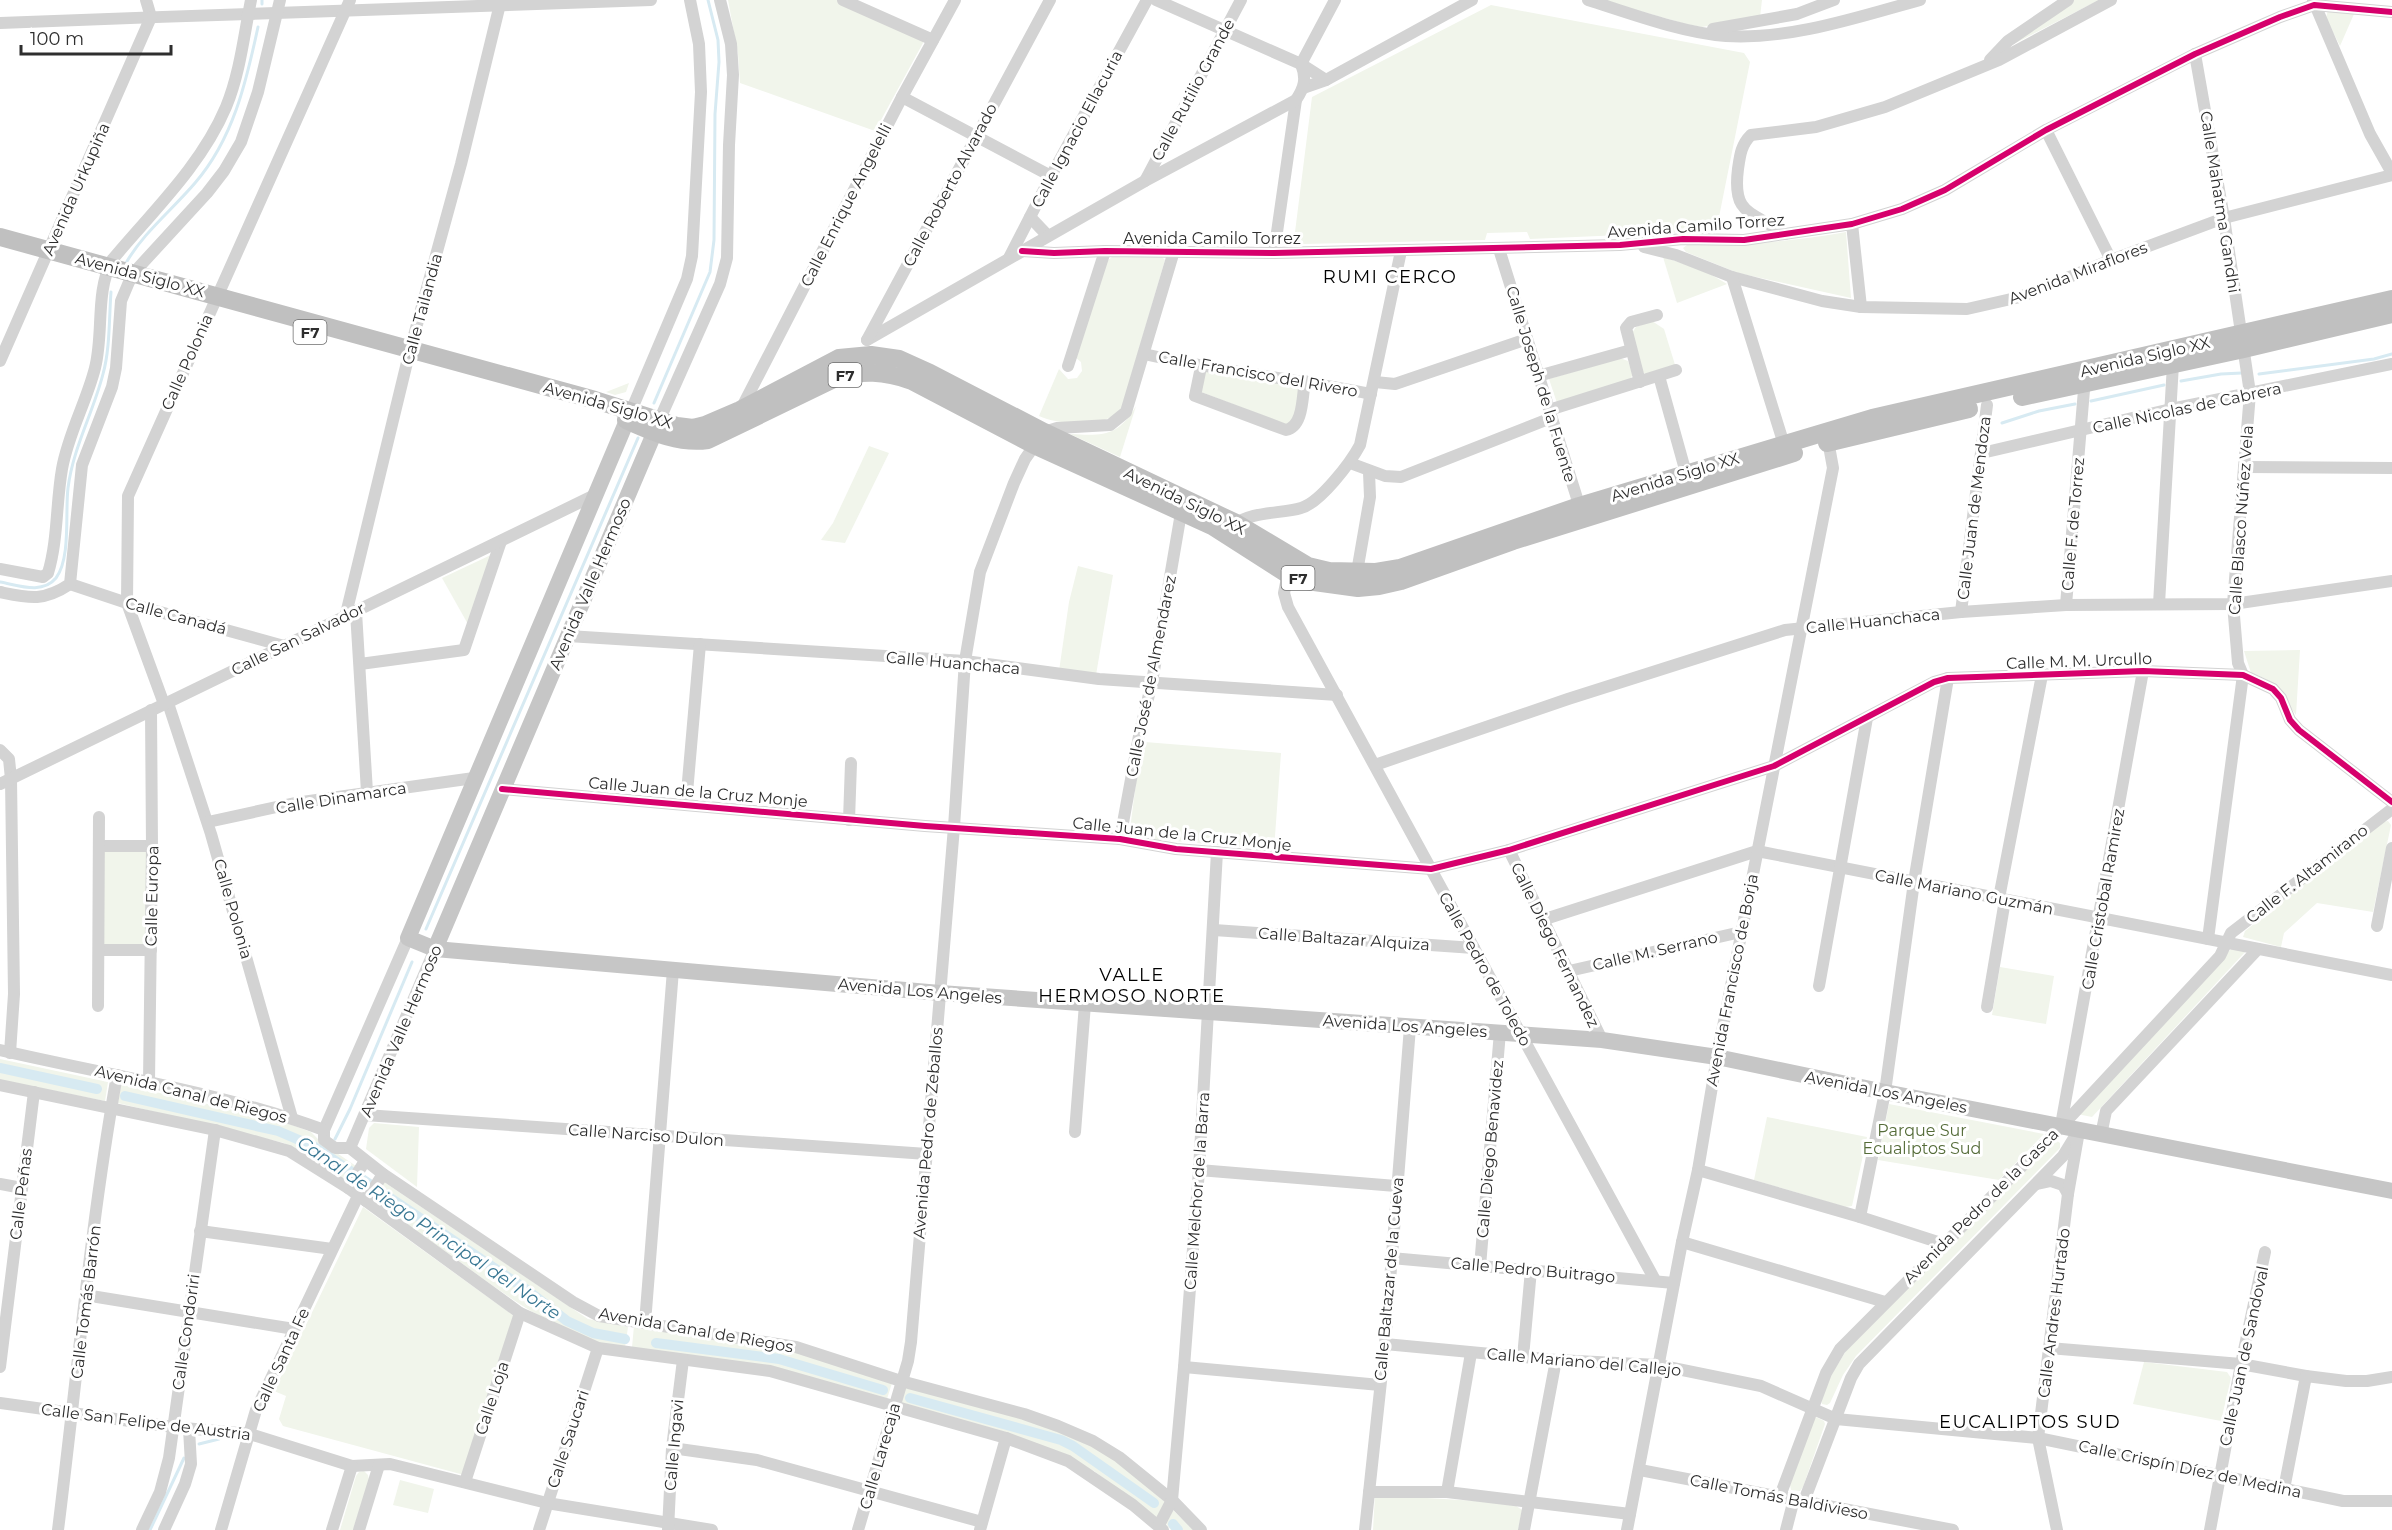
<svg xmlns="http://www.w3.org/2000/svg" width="2392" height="1530" font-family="Montserrat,sans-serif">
	<rect width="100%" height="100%" fill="#fff"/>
	<g fill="#f1f5eb">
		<path d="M728 0H840L923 40V43L875 131 740 83 738 54Z"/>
		<path d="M1601 0H1762L1760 17 1702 27 1686 24Z"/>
		<path d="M2074 0H2099L2008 47Z"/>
		<path d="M1491 5 1744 53 1750 62 1718 222 1713 231 1530 239 1527 232 1487 233 1485 240 1303 244 1294 240 1312 97Z"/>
		<path d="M2328 10 2354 14 2340 46 2326 18Z"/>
		<path d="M1846 232 1851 298 1738 273 1686 252 1683 248 1687 245C1742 245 1792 242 1846 232Z"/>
		<path d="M1112 257H1162L1165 260 1122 407C1118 412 1113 417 1107 419 1090 425 1055 424 1039 416L1059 369 1068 379 1077 378 1082 371 1081 362 1075 357 1107 261Z"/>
		<path d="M1663 257 1705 271 1727 284 1677 303Z"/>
		<path d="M1652 321 1664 329 1676 368 1645 374 1642 371 1632 333 1636 327Z"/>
		<path d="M1620 358 1628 361 1633 374 1629 381 1557 403 1549 379Z"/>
		<path d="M1205 371 1300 385 1295 417 1288 425 1201 392Z"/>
		<path d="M629 383 626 392 615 395 606 392Z"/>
		<path d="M1136 406 1120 457 1070 434C1102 436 1118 437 1136 406Z"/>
		<path d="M869 446 889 453 845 543 821 540 833 523Z"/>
		<path d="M493 554 469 626 442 578Z"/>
		<path d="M1078 566 1113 575 1096 675 1059 671 1069 602Z"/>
		<path d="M2300 650 2296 715C2282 695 2276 680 2251 673L2244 651Z"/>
		<path d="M1145 742 1281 753 1274 850 1129 837 1137 775Z"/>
		<path d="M2388 821 2391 825 2373 912 2317 903 2284 933 2281 947 2243 937 2245 931 2382 822Z"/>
		<path d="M104 851H147L146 946H103Z"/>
		<path d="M2232 948 2246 951 2092 1117 2077 1114Z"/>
		<path d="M2000 967 2054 976 2046 1024 1992 1015Z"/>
		<path d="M0 1059 108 1082 105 1101 0 1080Z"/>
		<path d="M121 1084 281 1121 311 1132 322 1143 356 1166 346 1181 284 1143 118 1103Z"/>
		<path d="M1889 1104 2044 1134 1999 1180 1878 1160Z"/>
		<path d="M1767 1117 1867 1137 1852 1206 1845 1207 1754 1180Z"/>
		<path d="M374 1123 419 1127 417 1187 366 1149 369 1128Z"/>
		<path d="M2056 1140 2060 1143V1148L1856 1356 1843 1375 1830 1403 1827 1405 1822 1404 1821 1400 1828 1380 1846 1351Z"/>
		<path d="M384 1182 588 1319 628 1327 625 1348C565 1339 515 1302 467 1267 435 1244 404 1222 373 1200Z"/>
		<path d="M363 1207 514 1316 464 1475 283 1426 279 1419 286 1396 274 1391Z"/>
		<path d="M634 1326 797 1351 892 1383 887 1399 632 1347Z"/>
		<path d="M2144 1362 2227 1372 2231 1378 2221 1421 2133 1404Z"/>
		<path d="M906 1386C965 1402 1029 1414 1085 1442 1115 1457 1140 1481 1165 1502L1157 1518 1094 1471 901 1404Z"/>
		<path d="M1816 1417 1824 1421 1825 1424 1803 1487 1800 1491 1791 1490 1790 1485 1813 1421Z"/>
		<path d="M364 1471 368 1475 369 1480 353 1530H340L356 1476 359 1472Z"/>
		<path d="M400 1480 434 1489 428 1513 393 1505Z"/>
		<path d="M1375 1495 1512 1503 1522 1510 1518 1530H1373Z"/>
		<path d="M1173 1510 1193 1530H1171L1166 1524Z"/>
	</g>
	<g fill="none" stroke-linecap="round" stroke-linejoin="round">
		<g stroke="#d7eaf2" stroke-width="3">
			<path d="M262 4V0"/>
			<path d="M126 263C143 233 172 210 195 183 233 139 246 83 258 27"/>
			<path d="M2259 374 2374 359 2392 354"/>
			<path d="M2181 381 2221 374 2242 373"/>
			<path d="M2091 401 2164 385"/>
			<path d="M654 403 710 272 714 240 715 114 719 62 718 40 708 0"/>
			<path d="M2002 423 2039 411 2075 404"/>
			<path d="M0 582C18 585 42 595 56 578 71 558 65 513 68 488 73 448 93 413 103 374 110 349 109 319 111 292"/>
			<path d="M426 929 638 438"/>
			<path d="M335 1139 350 1109 412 962"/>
			<path d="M199 1444 219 1439"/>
			<path d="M150 1530 184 1458"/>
		</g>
		<g stroke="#d7eaf2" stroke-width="10">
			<path d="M0 1068 97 1089"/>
			<path d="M125 1096 278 1131 313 1146 527 1290 567 1321 593 1333 625 1339"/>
			<path d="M656 1343 779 1359 883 1390"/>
			<path d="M910 1398 1061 1440 1073 1446 1154 1503"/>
			<path d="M1173 1524 1178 1530"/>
		</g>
		<g stroke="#d3d3d3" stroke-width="12">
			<path d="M146 0 151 17"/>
			<path d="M843 0 933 40"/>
			<path d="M1156 0 1301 64 1326 80"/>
			<path d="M1588 0C1629 13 1683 33 1726 36 1791 40 1858 17 1920 0"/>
			<path d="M2313 0 2370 134 2392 173"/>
			<path d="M0 23C217 15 434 6 651 0"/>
			<path d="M1713 29 1797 14 1834 0"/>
			<path d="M2195 54 2224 218 2250 393 2233 604 2238 663 2243 675 2208 939"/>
			<path d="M1990 60 2008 41 2068 0"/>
			<path d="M1303 88 1326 80 1472 0"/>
			<path d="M902 97 1051 176"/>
			<path d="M2046 130 2111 260"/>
			<path d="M1145 181 1241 0"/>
			<path d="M1030 217 1048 236"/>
			<path d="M1852 224 1861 307"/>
			<path d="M1785 234C1752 211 1732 216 1738 169 1740 155 1741 145 1751 135L1816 127 1885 107 1999 60 2111 0"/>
			<path d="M1644 247 1676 255 1732 277 1822 301 1861 307 1967 309 2020 297 2111 260 2224 218 2392 175"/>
			<path d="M1499 249 1581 511"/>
			<path d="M1022 251 1054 253 1105 251 1274 253 1620 245 1683 239 1744 240 1852 224 1902 209 1945 190 2046 130 2195 54 2280 17 2314 5 2392 12"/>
			<path d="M1274 253 1296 100C1304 88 1307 79 1301 64L1335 0"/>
			<path d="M1009 258 1051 176 1147 0"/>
			<path d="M1732 277 1786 451"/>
			<path d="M867 340 1145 181 1296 100"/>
			<path d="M867 340 1050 0"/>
			<path d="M1144 354C1219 371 1296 379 1371 394"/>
			<path d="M0 361 151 17"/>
			<path d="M1068 366 1105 251"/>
			<path d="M1201 367 1195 396 1286 430C1304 426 1302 396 1305 381"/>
			<path d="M1538 376 1631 350"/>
			<path d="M1659 376 1686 473"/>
			<path d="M1375 382 1395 384 1527 339"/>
			<path d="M1640 382 1626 328 1631 322 1657 315"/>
			<path d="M741 409 902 97 955 0"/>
			<path d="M1549 410 1676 370"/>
			<path d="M631 411 687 279 692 256 701 92 699 44 690 0"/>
			<path d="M659 421 720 284 727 258 729 145 733 75 731 44 720 0"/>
			<path d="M1982 453 2171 409 2392 364"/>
			<path d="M1350 463 1385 476 1401 477 1551 418"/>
			<path d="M2244 467 2392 468"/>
			<path d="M1234 525C1251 511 1281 514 1301 508 1320 503 1351 462 1360 445L1401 251"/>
			<path d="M1289 568 1284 593 1288 607 1655 1280"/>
			<path d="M0 569 43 577 48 573C58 540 56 503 62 469 68 434 86 403 95 368 104 333 95 293 112 260 152 212 201 166 226 107 240 73 244 35 251 0"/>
			<path d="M1357 572 1370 497 1369 472"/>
			<path d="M70 584 127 603 284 646"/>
			<path d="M0 592C29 598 43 602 70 584L82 465 112 387 116 368 121 301 129 282 139 267 207 193 224 171 241 142 258 92 280 0"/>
			<path d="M2159 604 2173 364"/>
			<path d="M2066 605 2085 378"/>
			<path d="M356 612 367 792"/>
			<path d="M1961 612 1987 405"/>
			<path d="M345 618 410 350 461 164 501 0"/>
			<path d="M568 636 965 661 1099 679 1337 695"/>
			<path d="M360 664 464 650 501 541"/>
			<path d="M168 703 211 834 292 1118"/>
			<path d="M164 704 127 603 128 496 350 0"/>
			<path d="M0 750 9 759 11 779 14 994 10 1053"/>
			<path d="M1375 765 1568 699 1785 630 1961 612 2066 605 2233 604 2392 581"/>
			<path d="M0 784 597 494"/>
			<path d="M502 789 925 826 1120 839 1176 849 1431 869 1509 850 1774 766 1934 682 1948 678 2143 671 2243 675 2273 689 2281 698 2290 720 2299 730 2392 802"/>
			<path d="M686 804 700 644"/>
			<path d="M849 820 851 763"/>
			<path d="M208 822 295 803 474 778"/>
			<path d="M1120 839 1139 736 1152 682 1181 513"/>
			<path d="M99 846H152"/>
			<path d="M1509 850 1602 1040"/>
			<path d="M1999 898 2042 675"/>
			<path d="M1542 920 1757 851 2392 975"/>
			<path d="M2377 926 2392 848"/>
			<path d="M1214 930 1474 948"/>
			<path d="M408 938 324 1130V1140L335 1148H350L383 1174 573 1302 599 1316 796 1347 901 1381 1024 1414 1058 1426 1093 1441 1119 1457 1172 1500 1201 1530"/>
			<path d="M99 950H151"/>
			<path d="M1569 971 1741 932"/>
			<path d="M1819 986 1867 718"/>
			<path d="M98 1006 99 817"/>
			<path d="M1987 1007 2005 900"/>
			<path d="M0 1050C108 1075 220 1092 324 1130"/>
			<path d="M149 1082 152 846 151 710"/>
			<path d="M0 1085 215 1130 289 1151 348 1188 520 1313 598 1348 770 1371 1006 1438 1068 1461 1133 1505 1163 1530"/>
			<path d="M365 1115 927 1154"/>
			<path d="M2061 1125 2143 671"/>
			<path d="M1075 1132 1085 1004"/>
			<path d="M2101 1135 2106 1111 2258 949"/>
			<path d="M350 1148 435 949"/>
			<path d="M1199 1170 1396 1186"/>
			<path d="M1698 1170 1860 1217 1944 1244"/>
			<path d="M0 1184 22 1188"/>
			<path d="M2037 1184 2051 1181 2063 1185 2068 1194"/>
			<path d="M348 1188 365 1161"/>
			<path d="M366 1201 383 1174"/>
			<path d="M1860 1217 1885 1092 1914 882 1948 678"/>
			<path d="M200 1231 332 1249"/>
			<path d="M1682 1242 1885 1302"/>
			<path d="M1391 1258 1674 1283"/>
			<path d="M1480 1266 1500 1032"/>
			<path d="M85 1295 294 1329"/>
			<path d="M645 1323 673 970"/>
			<path d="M1385 1344 1556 1360 1658 1365 1761 1386 1836 1419 2038 1438 2343 1501H2392"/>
			<path d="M2049 1348 2241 1364 2306 1376 2346 1381H2367L2392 1377"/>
			<path d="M1523 1357 1531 1270"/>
			<path d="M0 1367 34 1092"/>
			<path d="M1184 1367 1380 1385"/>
			<path d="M0 1403 173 1427 250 1434 352 1466 390 1464 547 1503 712 1530"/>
			<path d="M672 1448 757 1460 982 1522"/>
			<path d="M1640 1470 1953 1530"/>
			<path d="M465 1482 520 1313"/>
			<path d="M2284 1489 2306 1376"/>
			<path d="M1369 1492H1447L1630 1514"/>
			<path d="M1447 1492 1471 1353"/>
			<path d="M1780 1496 1826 1373 1840 1349 2061 1127 2220 956 2231 933 2392 809"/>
			<path d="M1804 1501 1851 1378 1859 1364 2063 1156 2079 1130"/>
			<path d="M1159 1525 1172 1500 1184 1367 1199 1170 1217 852"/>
			<path d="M58 1530C77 1378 90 1226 117 1075"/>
			<path d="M142 1530 160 1492 169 1458 215 1130"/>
			<path d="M164 1530 185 1484 191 1464 189 1429"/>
			<path d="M221 1530 256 1410 358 1196"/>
			<path d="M332 1530 352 1466"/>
			<path d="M359 1530 379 1465"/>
			<path d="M539 1530 598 1348"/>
			<path d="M668 1530 672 1448 683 1360"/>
			<path d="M858 1530 908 1361 911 1342 954 827 965 661 980 572 1014 483 1025 459 1044 432 1057 428 1110 425 1126 412 1174 251"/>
			<path d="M980 1530 1006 1438"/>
			<path d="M1365 1530 1385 1344 1410 1027"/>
			<path d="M1524 1530 1556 1360"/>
			<path d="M1627 1530 1682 1242 1698 1170 1717 1057 1833 468 1827 435"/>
			<path d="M1786 1530 1794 1499"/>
			<path d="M2057 1530 2038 1438 2068 1194 2078 1137"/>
			<path d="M2210 1530 2241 1364 2265 1252"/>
		</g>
		<g stroke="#c6c6c6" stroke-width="16">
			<path d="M631 411 408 938 435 949 940 993 1602 1040 1717 1057 1885 1092 2392 1191"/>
			<path d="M435 949 659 422"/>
		</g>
		<g stroke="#c0c0c0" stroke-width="18">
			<path d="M0 237 595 400 677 426 693 428 705 425 740 410 839 358 871 355 899 359 930 373 1044 432 1236 523 1308 566 1329 571 1376 572 1400 568 1579 506 1872 418 2392 299"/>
			<path d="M2022 397 2244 349 2392 314"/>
			<path d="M626 420C653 432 678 444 708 440L834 379C862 370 884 371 912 381L1034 445 1212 526 1287 574 1307 581 1358 588 1379 586 1401 581 1513 541 1794 453"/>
			<path d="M1827 443 1969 409"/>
		</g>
		<g stroke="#fff" stroke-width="10">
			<g id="cycleway">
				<path d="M1022 251 1054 253 1105 251 1274 253 1620 245 1683 239 1744 240 1852 224 1902 209 1945 190 2046 130 2195 54 2280 17 2314 5 2392 12"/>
				<path d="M502 789 925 826 1120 839 1176 849 1431 869 1509 850 1774 766 1934 682 1948 678 2143 671 2243 675 2273 689 2281 698 2290 720 2299 730 2392 802"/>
			</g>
		</g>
		<use href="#cycleway" stroke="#d6006c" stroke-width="6"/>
	</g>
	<g text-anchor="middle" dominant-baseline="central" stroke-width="6" stroke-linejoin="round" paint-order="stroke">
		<g fill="#fff" stroke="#6d6d6d" stroke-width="1.5">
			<rect x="293.5" y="320" width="33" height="24" rx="4.5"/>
			<rect x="828.5" y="363" width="33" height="24" rx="4.5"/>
			<rect x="1281.5" y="566" width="33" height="24" rx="4.5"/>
		</g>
		<g font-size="15" font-weight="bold" fill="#2e2e2e">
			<text x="310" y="332">F7</text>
			<text x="845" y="375">F7</text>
			<text x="1298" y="578">F7</text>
		</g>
		<g font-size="16" fill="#2e2e2e" stroke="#fff">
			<text transform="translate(1193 90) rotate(-62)">Calle Rutilio Grande</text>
			<text transform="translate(1077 129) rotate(-62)">Calle Ignacio Ellacuria</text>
			<text transform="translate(950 185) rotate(-62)">Calle Roberto Alvarado</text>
			<text transform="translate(76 189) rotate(-66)">Avenida Urkupiña</text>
			<text transform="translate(2220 202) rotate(81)">Calle Mahatma Gandhi</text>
			<text transform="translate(846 205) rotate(-63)">Calle Enrique Angelelli</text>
			<text transform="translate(1696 226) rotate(-4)">Avenida Camilo Torrez</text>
			<text x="1212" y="238">Avenida Camilo Torrez</text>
			<text transform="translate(2078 273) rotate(-21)">Avenida Miraflores</text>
			<text transform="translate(140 275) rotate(15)">Avenida Siglo XX</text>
			<text transform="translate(422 309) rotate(-75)">Calle Tailandia</text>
			<text transform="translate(2145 357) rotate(-13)">Avenida Siglo XX</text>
			<text transform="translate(187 362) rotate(-66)">Calle Polonia</text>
			<text transform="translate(1258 374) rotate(10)">Calle Francisco del Rivero</text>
			<text transform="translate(1541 384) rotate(73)">Calle Joseph de la Fuente</text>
			<text transform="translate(608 405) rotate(16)">Avenida Siglo XX</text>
			<text transform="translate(2187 408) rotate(-12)">Calle Nicolas de Cabrera</text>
			<text transform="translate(1675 477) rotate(-17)">Avenida Siglo XX</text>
			<text transform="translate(1185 501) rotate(26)">Avenida Siglo XX</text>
			<text transform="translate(1974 508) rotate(-83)">Calle Juan de Mendoza</text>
			<text transform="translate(2241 520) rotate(-86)">Calle Blasco Núñez Vela</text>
			<text transform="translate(2073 524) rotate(-85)">Calle F. de Torrez</text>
			<text transform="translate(590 584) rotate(-67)">Avenida Valle Hermoso</text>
			<text transform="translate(176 616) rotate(15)">Calle Canadá</text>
			<text transform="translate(1873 621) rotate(-6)">Calle Huanchaca</text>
			<text transform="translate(298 639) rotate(-26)">Calle San Salvador</text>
			<text transform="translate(2079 661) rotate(-2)">Calle M. M. Urcullo</text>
			<text transform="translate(953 663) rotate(5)">Calle Huanchaca</text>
			<text transform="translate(1151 676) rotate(-79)">Calle José de Almendarez</text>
			<text transform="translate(698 792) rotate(5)">Calle Juan de la Cruz Monje</text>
			<text transform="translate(341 798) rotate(-9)">Calle Dinamarca</text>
			<text transform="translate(1182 834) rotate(6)">Calle Juan de la Cruz Monje</text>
			<text transform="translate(2307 874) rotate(-38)">Calle F. Altamirano</text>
			<text transform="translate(1964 892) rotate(11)">Calle Mariano Guzmán</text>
			<text transform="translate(152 896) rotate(-89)">Calle Europa</text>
			<text transform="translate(2103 899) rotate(-80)">Calle Cristobal Ramirez</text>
			<text transform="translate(233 909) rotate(74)">Calle Polonia</text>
			<text transform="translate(1344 939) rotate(4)">Calle Baltazar Alquiza</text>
			<text transform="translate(1555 945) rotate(64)">Calle Diego Fernandez</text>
			<text transform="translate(1655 951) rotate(-13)">Calle M. Serrano</text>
			<text transform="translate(1485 969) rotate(61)">Calle Pedro de Toledo</text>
			<text transform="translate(1732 980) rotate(-79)">Avenida Francisco de Borja</text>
			<text transform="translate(920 991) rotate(5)">Avenida Los Angeles</text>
			<text transform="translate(1405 1026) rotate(4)">Avenida Los Angeles</text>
			<text transform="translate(401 1031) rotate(-67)">Avenida Valle Hermoso</text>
			<text transform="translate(1886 1092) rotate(11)">Avenida Los Angeles</text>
			<text transform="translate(191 1094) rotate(14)">Avenida Canal de Riegos</text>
			<text transform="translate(928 1133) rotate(-85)">Avenida Pedro de Zeballos</text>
			<text transform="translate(646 1135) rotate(4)">Calle Narciso Dulon</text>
			<text transform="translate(1490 1149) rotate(-85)">Calle Diego Benavidez</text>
			<text transform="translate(1197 1191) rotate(-86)">Calle Melchor de la Barra</text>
			<text transform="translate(21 1194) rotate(-83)">Calle Peñas</text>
			<text transform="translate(1981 1206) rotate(-45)">Avenida Pedro de la Gasca</text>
			<text transform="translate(1533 1270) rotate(5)">Calle Pedro Buitrago</text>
			<text transform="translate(1389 1279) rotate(-85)">Calle Baltazar de la Cueva</text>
			<text transform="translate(86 1302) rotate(-83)">Calle Tomás Barrón</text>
			<text transform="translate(2054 1313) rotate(-83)">Calle Andres Hurtado</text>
			<text transform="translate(696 1330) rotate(10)">Avenida Canal de Riegos</text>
			<text transform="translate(186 1332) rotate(-82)">Calle Condoriri</text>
			<text transform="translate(2244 1356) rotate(-78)">Calle Juan de Sandoval</text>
			<text transform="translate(281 1360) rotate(-65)">Calle Santa Fe</text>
			<text transform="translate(1584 1362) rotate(5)">Calle Mariano del Callejo</text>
			<text transform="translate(492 1398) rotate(-72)">Calle Loja</text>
			<text transform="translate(146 1422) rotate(7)">Calle San Felipe de Austria</text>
			<text transform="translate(568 1439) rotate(-72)">Calle Saucari</text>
			<text transform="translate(674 1445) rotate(-85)">Calle Ingavi</text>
			<text transform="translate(880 1456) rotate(-74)">Calle Larecaja</text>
			<text transform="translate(2190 1469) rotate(12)">Calle Crispín Díez de Medina</text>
			<text transform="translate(1779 1497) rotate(11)">Calle Tomás Baldivieso</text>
		</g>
		<g font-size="16" fill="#556c39" stroke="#fff">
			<text x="1922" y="1130">Parque Sur<tspan x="1922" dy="18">Ecualiptos Sud</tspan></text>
		</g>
		<g font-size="18" letter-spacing="1.5" fill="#000" stroke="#fff">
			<text x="1390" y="277">RUMI CERCO</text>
			<text x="1132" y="975">VALLE<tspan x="1132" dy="21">HERMOSO NORTE</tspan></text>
			<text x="2030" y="1422">EUCALIPTOS SUD</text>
		</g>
		<g font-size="18" font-style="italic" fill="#387793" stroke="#fff">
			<text transform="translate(429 1228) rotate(34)">Canal de Riego Principal del Norte</text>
		</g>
	</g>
	<path d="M21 45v9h150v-9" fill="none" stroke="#2e2e2e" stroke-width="3"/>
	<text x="30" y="45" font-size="18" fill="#2e2e2e" stroke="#ffffff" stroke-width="4.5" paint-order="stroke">100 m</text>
</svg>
